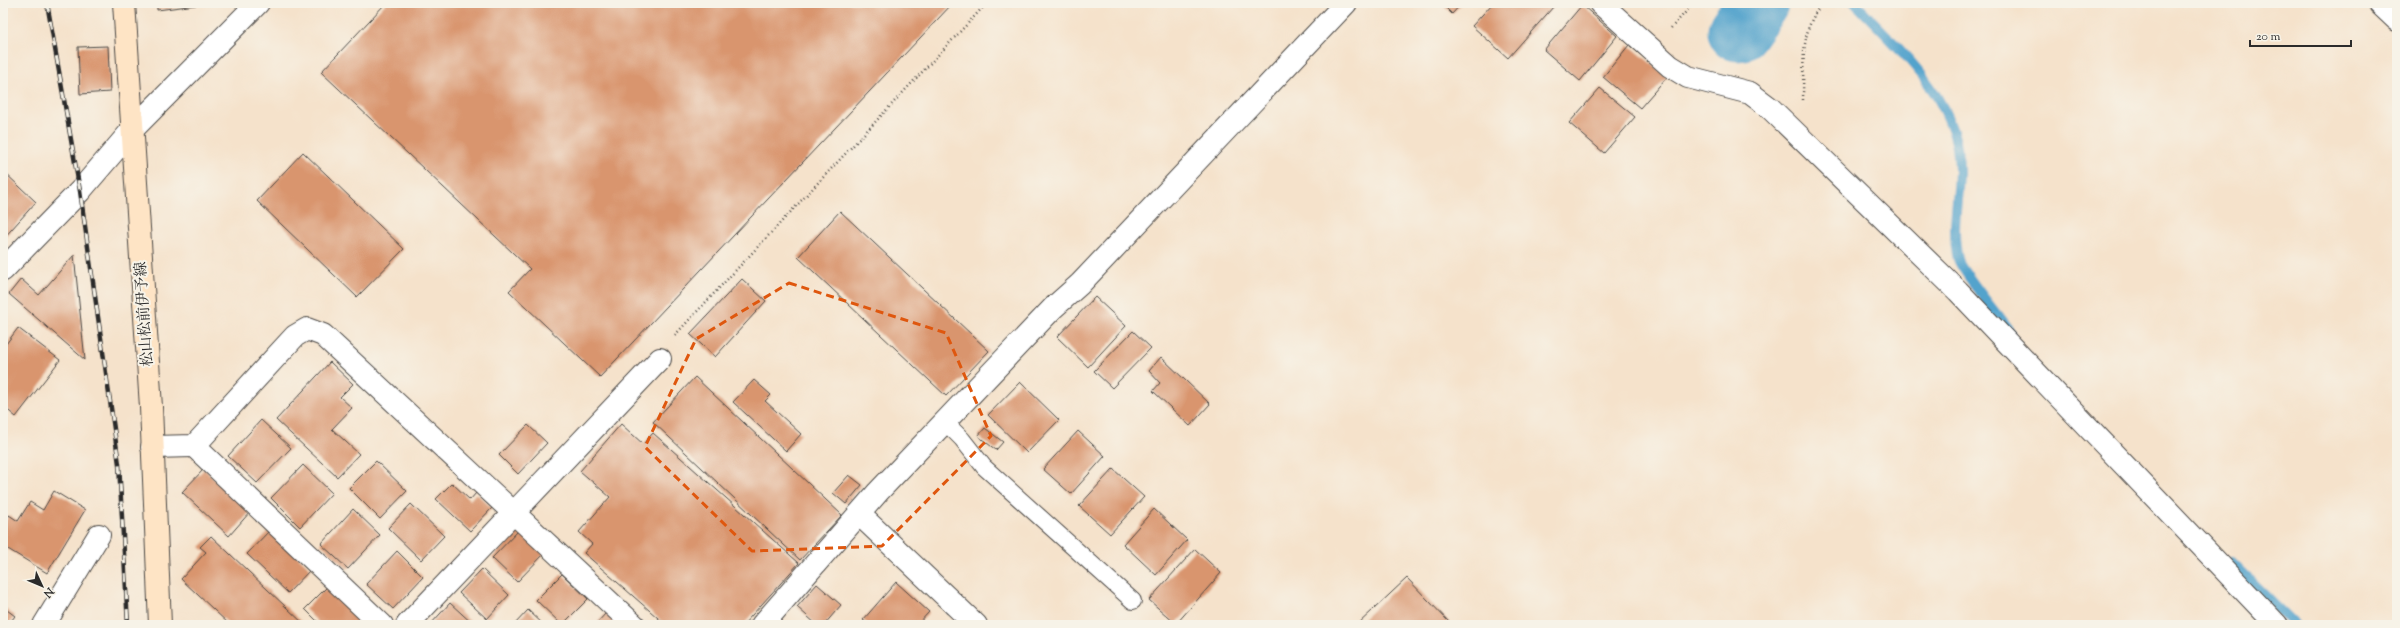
<svg xmlns="http://www.w3.org/2000/svg" width="2400" height="628" font-family="'Sorts Mill Goudy','Noto Serif JP',serif">
	<rect width="100%" height="100%" fill="#f7f3e8"/>
	<filter id="ink" filterUnits="userSpaceOnUse"><feTurbulence type="fractalNoise" baseFrequency=".025" numOctaves="2"/><feDisplacementMap in="SourceGraphic" scale="8" xChannelSelector="R" yChannelSelector="G"/><feConvolveMatrix kernelMatrix="1 2 1 2 8 2 1 2 1" color-interpolation-filters="sRGB"/></filter>
	<filter id="wash" filterUnits="userSpaceOnUse"><feTurbulence type="fractalNoise" baseFrequency=".012" numOctaves="4" result="noise"/><feDisplacementMap in="SourceGraphic" scale="16" xChannelSelector="R" yChannelSelector="G"/><feGaussianBlur stdDeviation="0.9" result="paint"/><feColorMatrix in="noise" values="0 0 0 0 0 0 0 0 0 0 0 0 0 0 0 0 0 1.4 0 .05"/><feComposite in="paint" operator="in"/></filter>
	<g filter="url(#wash)">
		<rect width="100%" height="100%" fill="#f5e2cb"/>
		<g fill="none" stroke-linecap="round" stroke-linejoin="round">
			<g stroke="#52a3cc" stroke-width="10">
				<path d="M1855 3C1895 45 1945 87 1957 147 1964 184 1949 222 1958 259 1960 269 2001 319 2010 332"/>
				<path d="M2232 563 2295 625"/>
			</g>
			<path stroke="#52a3cc" stroke-width="61" d="M1738 31 1758 3"/>
		</g>
		<g id="blocks">
			<g fill="#d9956e">
				<path d="M157 3H196V5L157 10Z"/>
				<path d="M386 3H953L600 377 509 291 530 269 321 72Z"/>
				<path d="M1441 3H1462L1452 14Z"/>
				<path d="M1493 3H1550L1554 6 1508 58 1472 26Z"/>
				<path d="M1582 5 1617 36 1580 81 1544 50Z"/>
				<path d="M1629 45 1667 77 1640 108 1603 77Z"/>
				<path d="M108 46 110 92 80 94 78 47Z"/>
				<path d="M1600 88 1635 117 1604 153 1569 123Z"/>
				<path d="M303 152 404 249 357 297 257 201Z"/>
				<path d="M3 171 36 202 3 239Z"/>
				<path d="M840 211 989 351 946 396 798 257Z"/>
				<path d="M74 255 85 360 9 294 21 279 39 295Z"/>
				<path d="M742 279 766 301 715 357 690 334Z"/>
				<path d="M1095 297 1126 326 1088 367 1057 337Z"/>
				<path d="M18 328 60 360 16 417 3 406V348Z"/>
				<path d="M1133 331 1151 348 1112 388 1094 371Z"/>
				<path d="M1161 357 1210 404 1190 426 1153 391 1160 383 1149 371Z"/>
				<path d="M330 362 353 384 340 397 352 408 332 429 359 454 337 477 276 420Z"/>
				<path d="M695 377 842 515 800 560 653 422Z"/>
				<path d="M754 380 771 395 765 401 801 434 786 451 733 402Z"/>
				<path d="M1020 382 1059 420 1027 453 988 415Z"/>
				<path d="M261 420 291 448 257 483 228 456Z"/>
				<path d="M621 424 643 444 653 433 799 563 743 625H666L584 553 592 544 579 532 610 497 580 471Z"/>
				<path d="M528 425 547 443 518 474 499 455Z"/>
				<path d="M985 428 1003 442 996 450 978 436Z"/>
				<path d="M1078 431 1105 456 1071 494 1043 469Z"/>
				<path d="M376 461 407 491 380 519 349 488Z"/>
				<path d="M303 465 332 493 300 527 271 498Z"/>
				<path d="M204 469 250 512 229 536 182 492Z"/>
				<path d="M1113 469 1144 497 1110 534 1079 506Z"/>
				<path d="M849 475 862 485 846 504 833 493Z"/>
				<path d="M452 483 470 500 476 493 492 508 470 531 436 499Z"/>
				<path d="M54 491 85 510 47 573 3 546V525L9 515 18 521 30 502 43 510Z"/>
				<path d="M411 504 444 536 421 560 388 528Z"/>
				<path d="M353 509 380 535 348 569 321 544Z"/>
				<path d="M1154 509 1187 540 1156 575 1123 544Z"/>
				<path d="M520 529 545 553 517 582 492 558Z"/>
				<path d="M270 530 311 569 288 593 247 554Z"/>
				<path d="M211 536 305 625H230L181 579 206 552 200 547Z"/>
				<path d="M1195 549 1221 573 1176 624 1149 600Z"/>
				<path d="M397 551 423 577 393 609 366 584Z"/>
				<path d="M482 569 509 595 487 619 459 593Z"/>
				<path d="M562 574 588 599 562 625 536 600Z"/>
				<path d="M1407 578 1449 622 1445 625H1357Z"/>
				<path d="M896 582 929 612 917 625H869L863 620Z"/>
				<path d="M817 584 841 605 824 625H817L797 607Z"/>
				<path d="M328 586 369 625H321L305 609Z"/>
				<path d="M450 603 474 625H430Z"/>
				<path d="M3 607 15 616 8 625H3Z"/>
				<path d="M528 610 544 625H514Z"/>
				<path d="M606 613 620 625H595Z"/>
			</g>
		</g>
	</g>
	<g filter="url(#ink)">
		<use href="#blocks" fill-opacity="0" stroke="#494643" stroke-width="1"/>
		<g fill="none" stroke-linecap="round" stroke-linejoin="round">
			<g stroke="#494643" stroke-width="18">
				<path id="service" d="M945 422 962 439 984 467 1133 601"/>
			</g>
			<g stroke="#494643" stroke-width="24">
				<g id="minor">
					<path d="M1600 3 1670 66 1688 77 1750 93 1770 108 1958 291 2277 625"/>
					<path d="M2379 3 2397 20"/>
					<path d="M3 270 80 191 132 130 258 3"/>
					<path d="M194 446 382 625"/>
					<path d="M152 447 194 446 295 336 307 329 323 335 634 625"/>
					<path d="M859 514 976 625"/>
					<path d="M44 625 99 535"/>
					<path d="M407 625 660 359"/>
					<path d="M762 625 878 492 1053 308 1080 284 1346 3"/>
				</g>
			</g>
			<g stroke="#494643" stroke-width="24">
				<path id="secondary" d="M124 3 151 407 160 625"/>
			</g>
			<g stroke="#494643" stroke-width="2.5" stroke-dasharray="1 3" stroke-linecap="butt">
				<path d="M1671 28 1694 3"/>
				<path d="M1803 100C1804 67 1799 29 1823 3"/>
				<path d="M675 335 987 3"/>
			</g>
			<use href="#service" stroke="#fff" stroke-width="16"/>
			<use href="#minor" stroke="#fff" stroke-width="22"/>
			<use href="#secondary" stroke="#fee4c5" stroke-width="22"/>
			<g stroke="#2b2b2b" stroke-width="4.5">
				<path id="rail" d="M47 3 80 191 119 464 128 625"/>
			</g>
			<use href="#rail" stroke="#f7f3e8" stroke-width="3" stroke-dasharray="9" stroke-linecap="butt"/>
		</g>
	</g>
	<path fill="none" stroke="#df570e" stroke-width="3" stroke-dasharray="8 5" stroke-linejoin="round" d="M789 283 946 333 991 436 882 546 752 551 645 447 696 339Z"/>
	<g text-anchor="middle" dominant-baseline="central" stroke-width="4" stroke-linejoin="round" paint-order="stroke">
		<g font-size="15" fill="#2b2b2b" stroke="#f7f3e8">
			<text transform="translate(145 314) rotate(-94)">松山松前伊予線</text>
		</g>
	</g>
	<rect width="2400" height="628" fill="none" stroke="#f7f3e8" stroke-width="16"/>
	<g transform="translate(42 586) rotate(134)" stroke="#f7f3e8" stroke-width="3" paint-order="stroke">
	<path d="M0-3L7 15L0 10L-7 15Z" fill="#2b2b2b"/>
	<text y="-6" font-size="11" font-weight="bold" text-anchor="middle" fill="#2b2b2b">N</text>
	</g>
	<path d="M2250 40v6h101v-6" fill="none" stroke="#2b2b2b" stroke-width="2"/>
	<text x="2256" y="40" font-size="12" fill="#2b2b2b" stroke="#f7f3e8" stroke-width="3" paint-order="stroke">20 m</text>
</svg>
